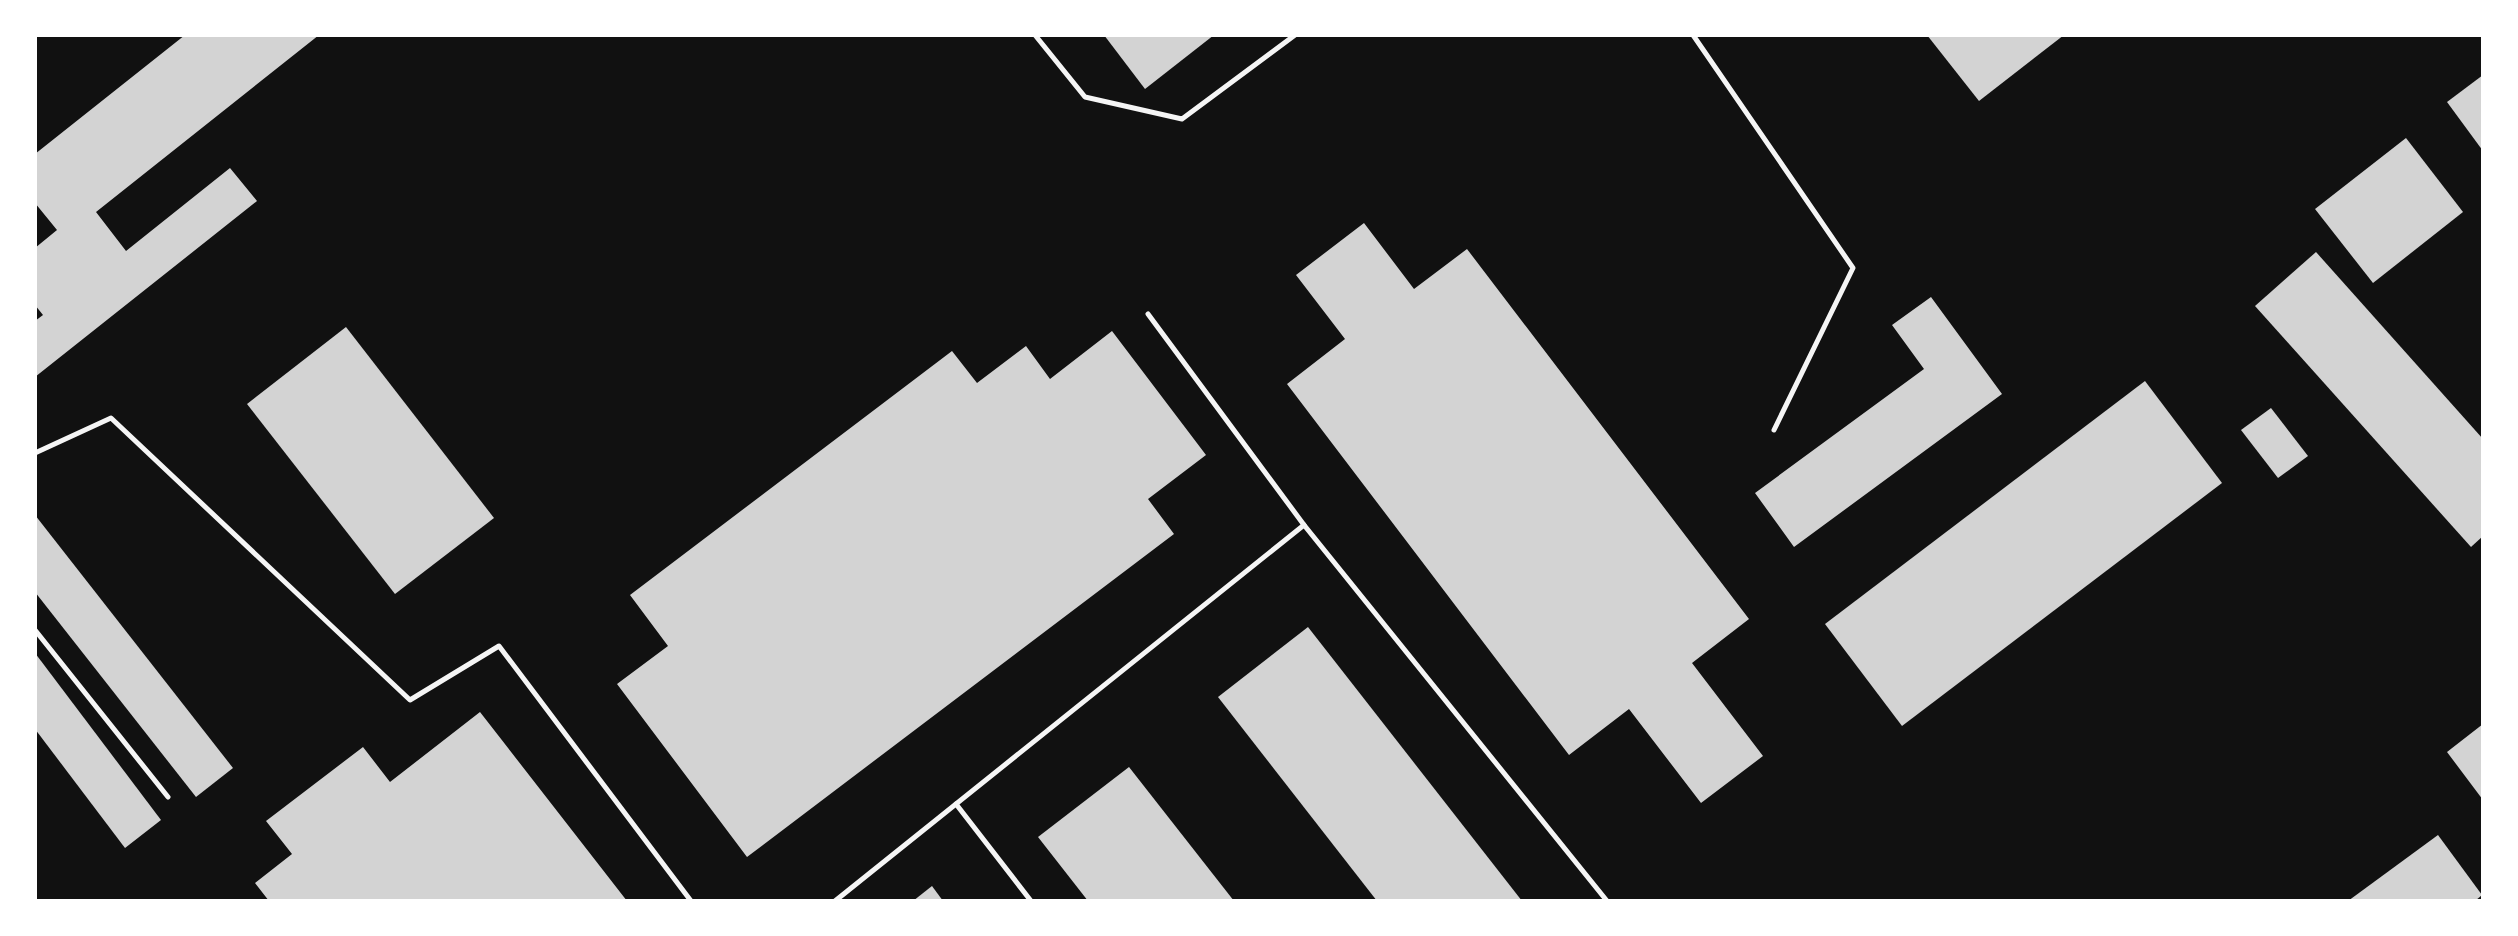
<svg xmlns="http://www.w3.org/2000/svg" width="2518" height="936" font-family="Helvetica,sans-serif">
	<rect width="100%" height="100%" fill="#111"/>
	<g fill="#d3d3d3">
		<path d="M185 35H319L96 212 126 251 230 168 257 201 35 377V321L43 315 35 305V248L57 230 35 203V154Z"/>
		<path d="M1104 35H1214L1145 89Z"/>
		<path d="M1927 35H2064L1979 101Z"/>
		<path d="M2483 75V151L2447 102Z"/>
		<path d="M2406 138 2463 212 2373 283 2315 209Z"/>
		<path d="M1364 223 1414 289 1467 249 1749 619 1692 663 1763 756 1701 803 1629 709 1569 755 1287 384 1345 339 1296 275Z"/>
		<path d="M2316 252 2483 439V536L2471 547 2255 306Z"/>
		<path d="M1931 297 2002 394 1794 547 1755 493 1924 369 1892 325Z"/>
		<path d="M346 327 494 518 395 594 247 404Z"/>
		<path d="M1112 331 1206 455 1148 499 1174 534 747 857 617 684 668 646 630 595 952 351 977 383 1026 346 1050 379Z"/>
		<path d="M2145 381 2222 483 1902 726 1825 624Z"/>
		<path d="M2271 408 2308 456 2278 478 2241 430Z"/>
		<path d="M35 515 233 768 196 797 35 592Z"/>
		<path d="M1308 627 1522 901H1377L1218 697Z"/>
		<path d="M35 653 161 820 125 848 35 729Z"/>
		<path d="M480 712 627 901H269L255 883 292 854 266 821 363 747 390 782Z"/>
		<path d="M2483 724V800L2447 752Z"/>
		<path d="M1129 767 1234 901H1088L1038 837Z"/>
		<path d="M2438 835 2482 895 2475 901H2348Z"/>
		<path d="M932 886 943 901H913Z"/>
	</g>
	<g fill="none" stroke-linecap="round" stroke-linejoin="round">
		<g stroke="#f5f5f5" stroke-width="5">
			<path d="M1035 35 1085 97 1182 119 1295 35"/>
			<path d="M1693 35 1853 268 1774 430"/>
			<path d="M1148 314 1304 525 1607 901"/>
			<path d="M35 453 111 418 410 700 499 646 691 901"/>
			<path d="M35 630 168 797"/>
			<path d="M956 804 1031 901"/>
			<path d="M835 901 1304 525"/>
		</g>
	</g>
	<rect width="2518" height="936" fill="none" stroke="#ffffff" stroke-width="74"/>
</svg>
